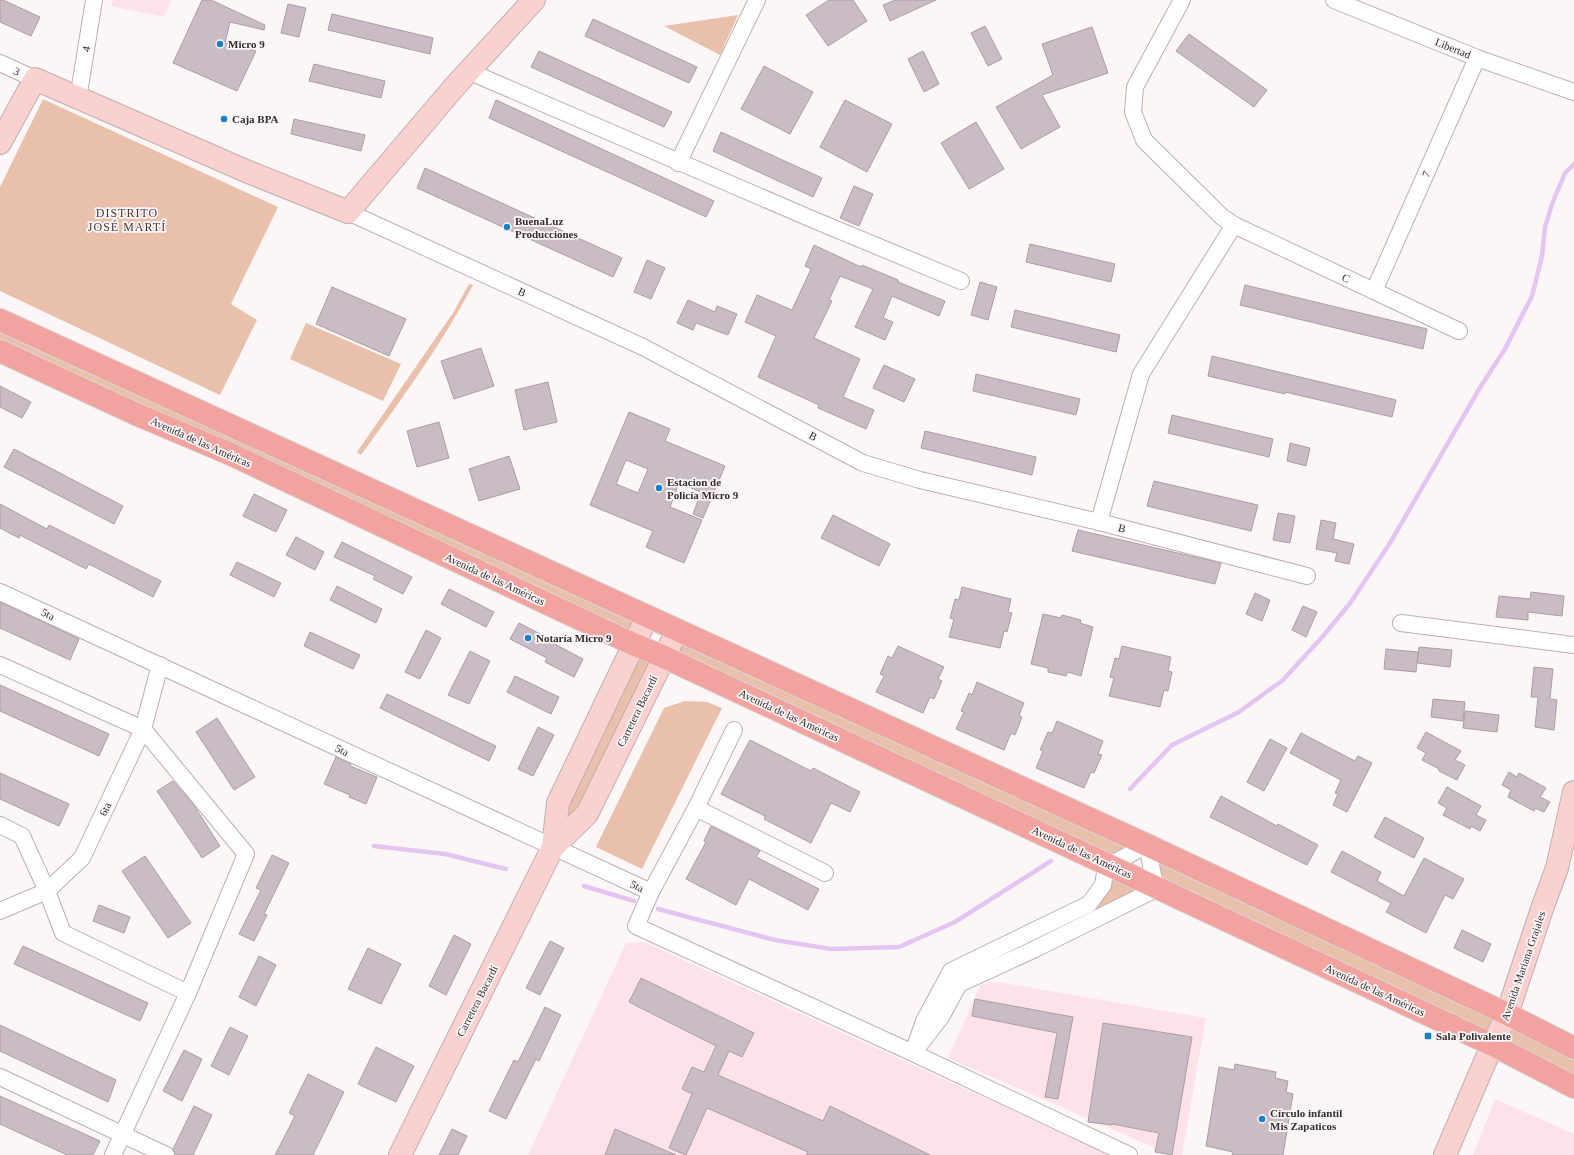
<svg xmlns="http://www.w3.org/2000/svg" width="1574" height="1155" font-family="'Times New Roman',serif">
	<rect width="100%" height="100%" fill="#fdf6f7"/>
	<g fill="#fde3e9">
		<path d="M113 0H171L164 17 111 6Z"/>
		<path d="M644 942 1079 1141 1111 1155H528L626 943Z"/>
		<path d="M998 982 1206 1018 1182 1155H1171L948 1058 981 984Z"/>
		<path d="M1495 1099 1574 1134V1155H1473Z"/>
	</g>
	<g fill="#e9c0ab">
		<path d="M738 15 720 55 664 26Z"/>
		<path d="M43 99 278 207 231 304 257 320 220 395 0 291V187Z"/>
		<path d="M469 284 473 285C441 345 401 400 361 455L357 452 453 313Z"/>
		<path d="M306 323 401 364 383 401 290 359Z"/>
		<path d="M0 330 633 621 628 631 0 340Z"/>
		<path d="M682 643 1128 846 1112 855 677 653Z"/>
		<path d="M638 657 650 662 578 808 566 821 568 804Z"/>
		<path d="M685 701 707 702 722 708 642 869 596 847 664 708Z"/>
		<path d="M1157 860 1494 1019 1488 1032 1161 878Z"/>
		<path d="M1111 875 1141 889 1029 945 955 975 1093 908Z"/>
		<path d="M1512 1027 1574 1059V1075L1505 1040Z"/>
	</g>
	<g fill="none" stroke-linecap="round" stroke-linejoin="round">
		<g stroke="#e4c4f1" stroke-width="4.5">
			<path d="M1130 789 1172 745 1239 712 1283 680 1324 635 1351 602 1390 543 1481 386 1505 349 1532 296 1542 256 1545 227 1552 204 1565 173 1574 164"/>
			<path d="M374 846 445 854 506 869"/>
			<path d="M584 886 634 901"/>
			<path d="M658 909 775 940 831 949 899 947 955 922 1051 861"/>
		</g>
	</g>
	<g fill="#cabcc5" stroke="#ab9da6" fill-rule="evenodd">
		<path d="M0 0H3L40 17 31 36 0 22Z"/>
		<path d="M202 0H211L265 25 264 30 230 22 225 43 256 51 237 91 173 63Z"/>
		<path d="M829 0H853L867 21 828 46 806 15Z"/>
		<path d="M895 0H936L890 21 883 5Z"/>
		<path d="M288 4 306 8 299 37 281 33Z"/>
		<path d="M332 14 433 38 430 54 328 30Z"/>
		<path d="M593 19 697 67 689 83 585 36Z"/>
		<path d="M985 26 1002 59 988 66 971 33Z"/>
		<path d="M1092 27 1108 73 1042 95 1060 127 1021 149 996 107 1053 75 1042 44Z"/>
		<path d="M1189 34 1267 90 1254 107 1176 51Z"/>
		<path d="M539 51 672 112 664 127 531 67Z"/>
		<path d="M923 51 939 84 924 92 908 59Z"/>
		<path d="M314 64 385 81 381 98 309 81Z"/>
		<path d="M764 66 813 92 790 134 741 109Z"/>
		<path d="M496 100 714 201 706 217 489 118Z"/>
		<path d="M845 100 892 124 867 172 820 147Z"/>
		<path d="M294 119 365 135 361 151 291 134Z"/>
		<path d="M976 122 1004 169 969 189 941 143Z"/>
		<path d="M721 132 822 178 813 197 713 151Z"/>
		<path d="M425 168 622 258 613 277 417 188Z"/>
		<path d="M854 186 873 194 859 226 840 218Z"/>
		<path d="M1030 244 1115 264 1111 282 1026 262Z"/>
		<path d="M814 245 861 267 862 265 898 280V282L945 301 939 316 892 296 883 318 893 322 885 340 855 327 873 289 840 276 829 300 832 301 814 338 860 359 843 397 874 410 866 429 818 408 819 405 758 377 776 336 745 322 757 295 792 310 811 269 805 266Z"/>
		<path d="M647 260 665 268 651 299 634 292Z"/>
		<path d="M980 282 997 287 988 320 971 315Z"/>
		<path d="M1245 285 1427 329 1423 349 1240 305Z"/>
		<path d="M332 287 406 319 389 356 316 324Z"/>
		<path d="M688 300 715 312 717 306 737 314 728 335 696 323 693 330 677 323Z"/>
		<path d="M1015 310 1120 335 1116 352 1011 327Z"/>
		<path d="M481 348 494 386 454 399 441 361Z"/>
		<path d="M1212 356 1396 400 1392 417 1285 392V394L1208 376Z"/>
		<path d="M884 365 915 379 904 402 873 388Z"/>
		<path d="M976 374 1080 399 1076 415 973 391Z"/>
		<path d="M548 382 557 422 524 430 515 390Z"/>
		<path d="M0 386 31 402 22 418 0 407Z"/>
		<path d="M629 412 670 429 665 441 725 466 703 518 693 514 701 492 679 483 670 507 702 520 684 563 646 547 653 531 590 505ZM626 460 648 469 638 493 616 484Z"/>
		<path d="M1172 415 1273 439 1269 457 1168 433Z"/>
		<path d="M439 422 449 458 417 467 407 431Z"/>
		<path d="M925 431 1036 457 1032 475 921 448Z"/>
		<path d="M1290 443 1310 448 1306 466 1287 461Z"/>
		<path d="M14 449 123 506 114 524 4 467Z"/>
		<path d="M509 456 520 489 479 501 469 469Z"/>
		<path d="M1154 481 1258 505 1251 531 1147 506Z"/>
		<path d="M254 494 287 510 276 532 243 516Z"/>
		<path d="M0 504 47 529 49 525 161 581 153 597 89 564 86 569 20 535 19 538 0 528Z"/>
		<path d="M1278 513 1295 516 1290 543 1273 540Z"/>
		<path d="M833 515 890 544 879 566 821 538Z"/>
		<path d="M1321 520 1336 523 1333 539 1354 544 1349 564 1335 561 1337 553 1316 549Z"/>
		<path d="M1078 530 1221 563 1215 584 1072 551Z"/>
		<path d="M296 537 324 552 315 570 286 555Z"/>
		<path d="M342 542 412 577 403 594 373 579 375 576 334 557Z"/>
		<path d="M237 562 281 583 274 597 230 575Z"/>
		<path d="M337 586 382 609 376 623 330 600Z"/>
		<path d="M962 587 1011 599 1008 612 1012 613 1007 632 1004 631 1000 648 949 637 954 619 950 618 955 599 959 600Z"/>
		<path d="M449 589 494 612 486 627 441 604Z"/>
		<path d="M1531 592 1564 596 1562 616 1528 612V620L1496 617 1499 596 1530 599Z"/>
		<path d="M1255 593 1270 600 1262 621 1246 614Z"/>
		<path d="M0 602 79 639 70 660 0 628Z"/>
		<path d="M1303 606 1317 612 1306 637 1292 630Z"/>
		<path d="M1043 614 1061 618 1062 615 1081 620 1080 623 1093 627 1081 676 1068 672 1066 676 1048 672V668L1031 664Z"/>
		<path d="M519 623 546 637 545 639 583 659 574 677 545 662 547 658 510 639Z"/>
		<path d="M426 630 441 638 420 679 405 672Z"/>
		<path d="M310 632 360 655 353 669 304 646Z"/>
		<path d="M898 646 944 667 938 679 942 681 934 699 930 697 923 713 876 692 884 676 880 674 888 656 892 658Z"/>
		<path d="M1122 646 1171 657 1168 671 1172 672 1168 691 1164 690 1160 707 1109 696 1114 678 1110 677 1115 658 1119 659Z"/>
		<path d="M1419 647 1452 650 1450 667 1417 663Z"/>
		<path d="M1386 649 1418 652 1416 672 1384 669Z"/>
		<path d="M470 651 490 661 469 704 448 695Z"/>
		<path d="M1534 667 1553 669 1550 699 1557 700 1554 730 1535 727 1538 697H1531Z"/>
		<path d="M515 676 559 697 551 714 507 692Z"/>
		<path d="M977 682 1024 703 1019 715 1022 717 1015 735 1011 733 1004 750 956 729 964 712 961 711 969 693 972 695Z"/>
		<path d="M0 685 109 734 99 756 0 711Z"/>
		<path d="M387 694 496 746 489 761 380 708Z"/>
		<path d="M1433 699 1465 702 1463 721 1431 717Z"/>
		<path d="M1465 711 1499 715 1497 732 1463 728Z"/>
		<path d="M217 718 255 777 234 790 196 732Z"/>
		<path d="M1057 721 1103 741 1098 754 1102 755 1094 773 1091 772 1084 788 1036 768 1043 751 1040 750 1048 732 1052 733Z"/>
		<path d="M538 727 554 735 533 776 518 769Z"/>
		<path d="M1426 732 1461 751 1455 760 1465 765 1457 780 1439 771V769L1422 760 1426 753 1417 748Z"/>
		<path d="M1301 733 1355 761 1358 756 1372 763 1347 812 1333 805 1338 794 1335 793 1341 780 1290 753Z"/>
		<path d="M1270 739 1287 748 1264 791 1247 782Z"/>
		<path d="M750 740 811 771 813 768 860 792 850 812 831 803 811 843 764 819 765 816 721 794Z"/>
		<path d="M336 757 351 764 350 766 377 777 366 804 349 797 350 795 324 784Z"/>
		<path d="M1509 772 1517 777 1519 773 1546 788 1540 797 1550 802 1544 812 1535 808 1534 811 1508 797 1511 790 1502 785Z"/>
		<path d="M0 773 69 804 59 826 0 799Z"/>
		<path d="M173 781 193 804 220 846 202 858 157 791Z"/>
		<path d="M1447 787 1481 806 1476 815 1486 820 1480 831 1471 826 1470 829 1443 815 1447 808 1438 803Z"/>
		<path d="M1221 796 1277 826 1278 824 1318 845 1307 865 1210 817Z"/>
		<path d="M1385 817 1424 838 1414 858 1374 837Z"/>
		<path d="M711 826 760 851 756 857 819 889 808 910 749 879 736 905 686 879 706 842 704 841Z"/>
		<path d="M1342 851 1381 872 1377 881 1404 896 1424 858 1464 879 1453 899 1445 895 1426 933 1386 912 1391 903 1331 872Z"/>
		<path d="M272 855 289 863 264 914 267 915 254 941 239 934 261 890 256 888Z"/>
		<path d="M145 856 191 923 168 938 122 871Z"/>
		<path d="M99 905 130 917 124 933 93 921Z"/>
		<path d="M1462 930 1491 944 1483 962 1454 948Z"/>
		<path d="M454 935 471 944 446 995 429 986Z"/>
		<path d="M550 941 564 948 540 995 526 988Z"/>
		<path d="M23 946 148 1003 140 1021 14 964Z"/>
		<path d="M368 948 401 964 381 1004 348 989Z"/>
		<path d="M259 956 276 965 256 1006 239 997Z"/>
		<path d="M641 978 754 1033 742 1057 729 1051 718 1075 823 1121 830 1106 930 1155H806L808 1152 707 1108 686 1155 669 1148 692 1094 682 1089 692 1067 704 1072 716 1046 629 1002Z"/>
		<path d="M975 999 1073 1017 1058 1099 1045 1097 1057 1033 972 1016Z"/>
		<path d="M545 1007 561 1015 539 1061 536 1059 506 1119 489 1111 514 1060 518 1062Z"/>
		<path d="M1103 1023 1192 1037 1172 1155 1155 1152 1159 1133 1112 1124V1125L1088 1122Z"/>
		<path d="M0 1025 116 1080 108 1102 0 1051Z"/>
		<path d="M230 1027 248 1036 229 1075 211 1066Z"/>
		<path d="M376 1047 414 1066 396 1102 358 1084Z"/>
		<path d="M184 1050 202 1059 182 1101 163 1091Z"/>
		<path d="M1235 1064 1276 1072 1275 1078 1288 1081 1286 1092 1293 1094 1283 1155H1232L1233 1152 1206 1146 1219 1067 1234 1070Z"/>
		<path d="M308 1074 344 1092 313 1155H275L295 1116 289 1113Z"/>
		<path d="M0 1096 100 1141 93 1155H67L0 1124Z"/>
		<path d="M194 1106 212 1115 193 1155H175L173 1149Z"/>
		<path d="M452 1129 467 1136 458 1155H439Z"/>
		<path d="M615 1129 676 1155H605Z"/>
	</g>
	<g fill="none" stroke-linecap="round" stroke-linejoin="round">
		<g stroke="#beaeb2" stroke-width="18">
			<g id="street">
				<path d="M1182 0 1135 87 1133 112 1144 140 1222 217 1234 225 1459 331"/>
				<path d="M1334 0 1477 58 1574 92"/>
				<path d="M0 63 35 79"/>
				<path d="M468 71 814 220 961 281"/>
				<path d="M78 99 94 0"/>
				<path d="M678 163 757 0"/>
				<path d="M348 212 643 347 863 463 920 480 1099 522 1307 576"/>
				<path d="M1374 291 1477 58"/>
				<path d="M1099 522 1141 374 1234 225"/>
				<path d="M0 592 651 892"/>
				<path d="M1401 623 1574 645"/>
				<path d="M0 665 143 729 246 854 188 993 113 1155"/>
				<path d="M734 730 696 808 651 892 636 926 913 1053 1129 1155"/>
				<path d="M696 808 825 873"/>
				<path d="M0 825 22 836 47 891 63 933 188 993"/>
				<path d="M1147 845 1155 885 1148 893 1035 949 959 984 941 1017 913 1053 924 1021 951 971 1089 904 1103 885 1106 867Z"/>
				<path d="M0 911 47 891 82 858 143 729 160 665"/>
				<path d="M0 1077 166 1155"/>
			</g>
		</g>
		<g stroke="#beaeb2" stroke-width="24">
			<g id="secondary">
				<path d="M0 143 35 79 246 171 348 212 456 85 534 0"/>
				<path d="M647 617 558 803 553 847 587 814 677 631"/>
				<path d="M400 1155 553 847"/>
				<path d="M1445 1155 1484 1064 1507 1014 1543 906 1557 868 1574 792"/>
			</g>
		</g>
		<g stroke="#d6d5d5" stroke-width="24">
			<g id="primary">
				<path d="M0 320 1147 845 1507 1014 1574 1048"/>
				<path d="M0 351 138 415 228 453 633 644 664 657 1493 1045 1574 1087"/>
			</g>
		</g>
		<use href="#street" stroke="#fff" stroke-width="16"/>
		<use href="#secondary" stroke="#f9d1cf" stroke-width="22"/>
		<use href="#primary" stroke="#f2a3a0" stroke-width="22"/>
	</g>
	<g fill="#187fca" stroke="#fdf6f7" stroke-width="1.5">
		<circle cx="220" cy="44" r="4"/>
		<circle cx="224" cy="119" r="4"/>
		<circle cx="507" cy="227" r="4"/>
		<circle cx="659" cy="488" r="4"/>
		<circle cx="528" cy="638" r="4"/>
		<rect x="1424" y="1032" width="8" height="8" rx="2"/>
		<circle cx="1262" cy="1119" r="4"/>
	</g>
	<g text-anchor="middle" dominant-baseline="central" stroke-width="3.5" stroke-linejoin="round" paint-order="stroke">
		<g font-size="11" font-weight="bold" fill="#342d2f" stroke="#fdf6f7" text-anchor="start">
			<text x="228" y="44">Micro 9</text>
			<text x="232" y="119">Caja BPA</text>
			<text x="515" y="221">BuenaLuz<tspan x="515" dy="13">Producciones</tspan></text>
			<text x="667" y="482">Estacion de<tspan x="667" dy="13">Policía Micro 9</tspan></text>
			<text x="536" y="638">Notaría Micro 9</text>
			<text x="1436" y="1036">Sala Polivalente</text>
			<text x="1270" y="1113">Círculo infantil<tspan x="1270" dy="13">Mis Zapaticos</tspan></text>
		</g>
		<g font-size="11" fill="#342d2f" stroke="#fdf6f7">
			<text transform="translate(1453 48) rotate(22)">Libertad</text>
			<text transform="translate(86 49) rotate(-81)">4</text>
			<text transform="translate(17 71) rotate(25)">3</text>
			<text transform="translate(1426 174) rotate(-66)">7</text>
			<text transform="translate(1346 278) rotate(25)">C</text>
			<text transform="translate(522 292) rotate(25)">B</text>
			<text transform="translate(813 436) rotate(28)">B</text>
			<text transform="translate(201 442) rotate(24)">Avenida de las Américas</text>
			<text transform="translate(1122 528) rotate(14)">B</text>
			<text transform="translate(495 579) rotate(25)">Avenida de las Américas</text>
			<text transform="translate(48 614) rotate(25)">5ta</text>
			<text transform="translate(637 711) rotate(-64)">Carretera Bacardí</text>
			<text transform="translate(789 715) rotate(25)">Avenida de las Américas</text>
			<text transform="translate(342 750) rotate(25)">5ta</text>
			<text transform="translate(105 809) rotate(-65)">6ta</text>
			<text transform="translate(1082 852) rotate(25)">Avenida de las Américas</text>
			<text transform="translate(637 886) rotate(25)">5ta</text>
			<text transform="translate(1523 966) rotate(-71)">Avenida Mariana Grajales</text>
			<text transform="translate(1375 990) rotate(25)">Avenida de las Américas</text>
			<text transform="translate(477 1001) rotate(-63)">Carretera Bacardí</text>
		</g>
		<g font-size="12" letter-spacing="1" fill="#46393c" stroke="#fdf6f7">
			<text x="127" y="213">DISTRITO<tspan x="127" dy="14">JOSÉ MARTÍ</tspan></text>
		</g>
	</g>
</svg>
